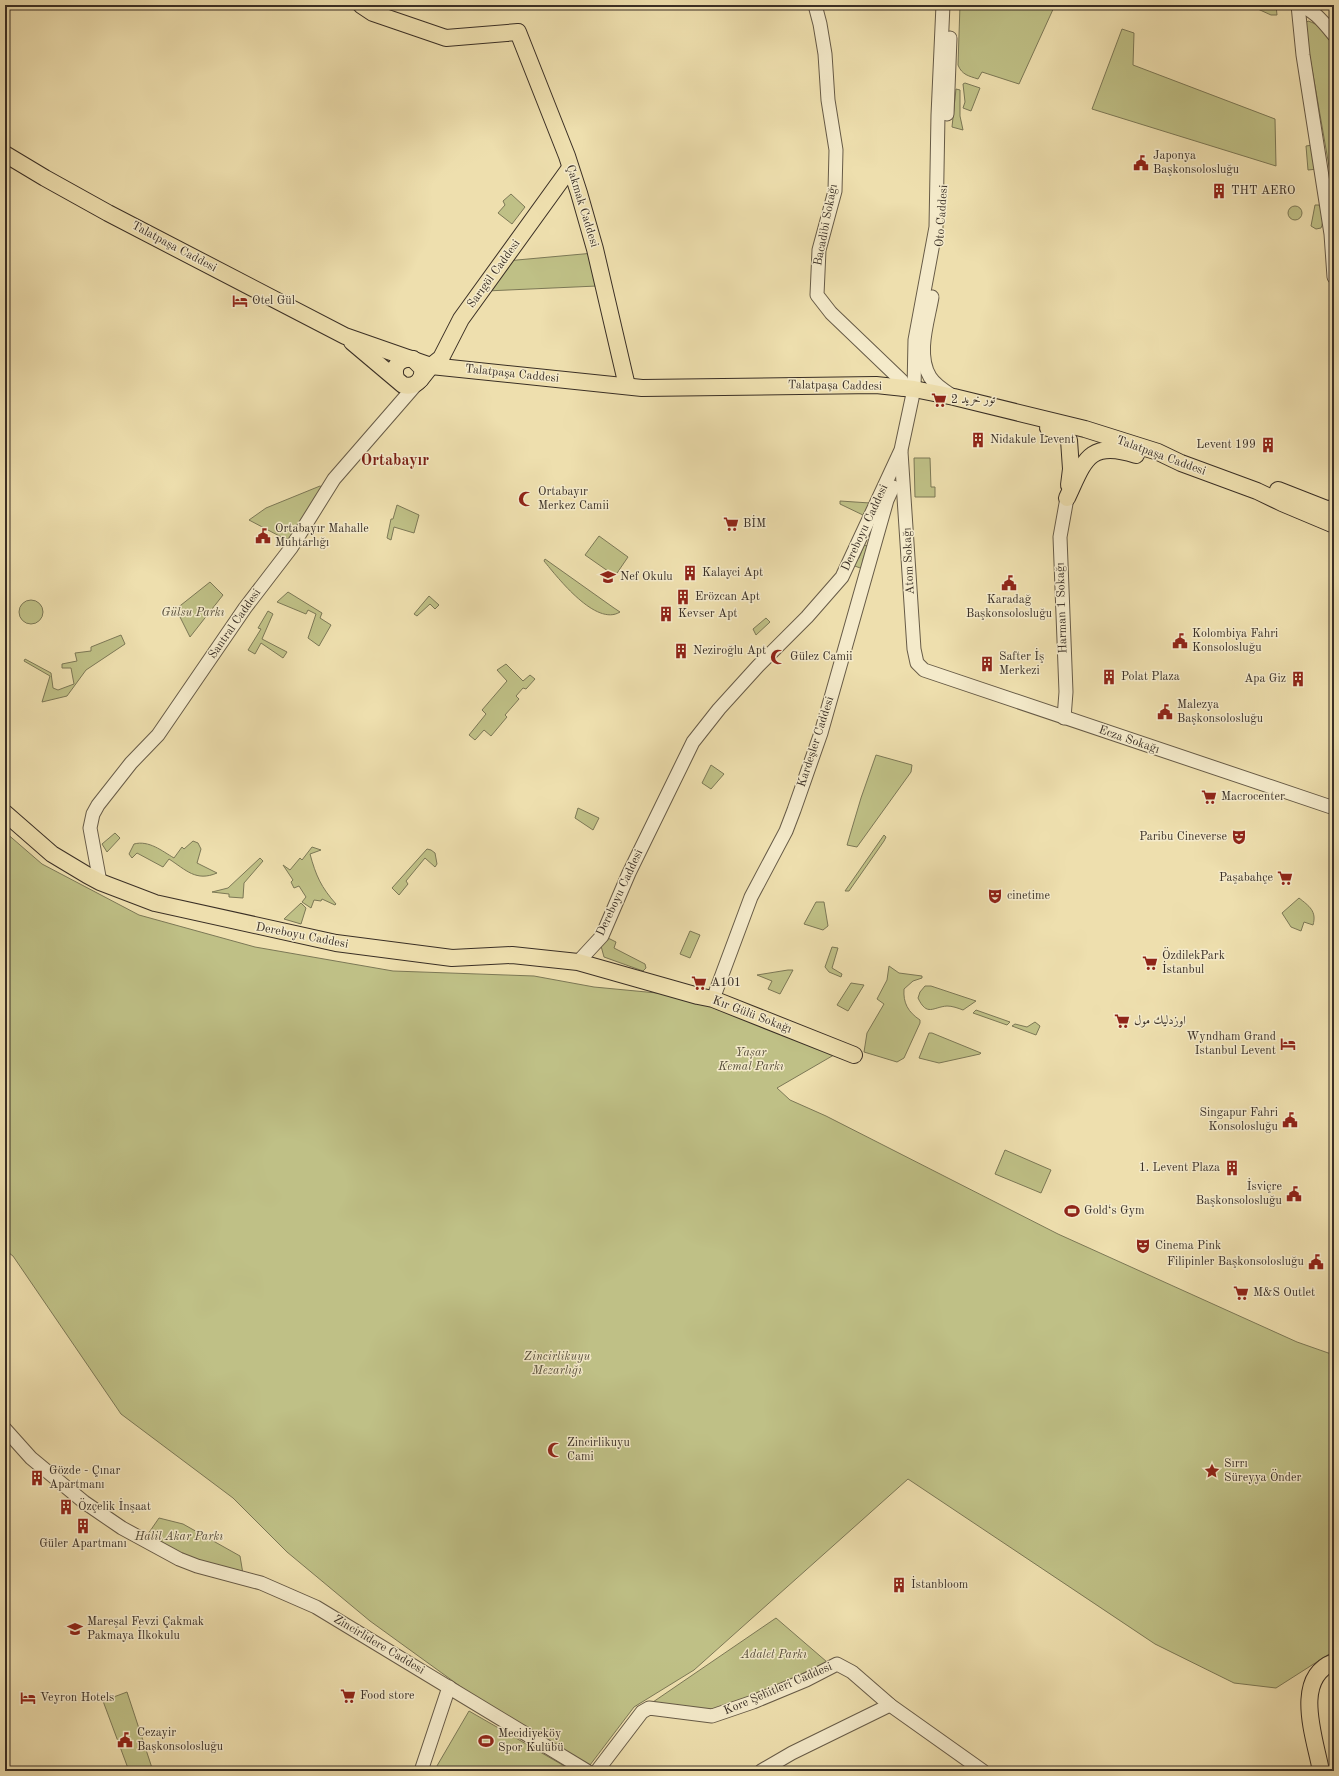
<svg xmlns="http://www.w3.org/2000/svg" width="1339" height="1776" font-family="'Old Standard TT',Amiri,serif">
	<rect width="100%" height="100%" fill="#eedfae"/>
	<filter id="stains"><feTurbulence type="fractalNoise" baseFrequency=".005" numOctaves="4"/><feColorMatrix values="0 0 0 0 .2 0 0 0 0 .09 0 0 0 0 .02 0 0 0 .5 -.17"/></filter>
	<radialGradient id="worn" r=".72"><stop offset=".6" stop-color="#630" stop-opacity="0"/><stop offset="1" stop-color="#630" stop-opacity=".3"/></radialGradient>
	<g fill="#bfc086" stroke="#7c7856">
		<path d="M960 5H1055L1019 84 982 72 978 79C969 76 962 75 958 65Z"/>
		<path d="M1249 5H1276L1277 15H1271Z"/>
		<path d="M1308 21C1319 24 1326 33 1334 42V189H1333L1305 29 1306 23Z"/>
		<path d="M1122 29 1134 33 1133 65 1275 119 1276 166 1092 109Z"/>
		<path d="M965 83 980 88 971 111 963 108 965 102 963 84Z"/>
		<path d="M956 89 960 90V116L963 130 952 127Z"/>
		<path d="M1313 145 1318 169 1308 170 1306 146Z"/>
		<path d="M511 194 525 207 512 224 498 213 505 205 503 201Z"/>
		<path d="M1315 205H1319C1323 210 1324 222 1321 228L1316 229 1311 226Z"/>
		<circle cx="1295" cy="213" r="7"/>
		<path d="M594 253 597 286 486 291 506 261Z"/>
		<path d="M914 458H930L931 487H935V497H915Z"/>
		<path d="M320 486 324 488 290 538 285 539 249 520 266 508Z"/>
		<path d="M840 501 870 503 865 516 840 504Z"/>
		<path d="M397 505 419 515 414 533 394 527 391 540 387 538 391 519H393Z"/>
		<path d="M599 536 628 557 615 576 585 555Z"/>
		<path d="M864 545 868 546 863 559V569L852 565 859 558Z"/>
		<path d="M545 559 614 608 620 612C596 627 558 578 544 561Z"/>
		<path d="M210 582 223 595 190 637 176 609Z"/>
		<path d="M288 592 322 613 320 618 331 625 319 646 308 638 316 614 308 610 306 614 277 602Z"/>
		<path d="M429 596 439 605 435 609 430 604 417 616 414 614Z"/>
		<circle cx="31" cy="612" r="12"/>
		<path d="M268 611 273 614 272 616 262 639 287 652 283 658 261 643 255 654 248 650 261 629 258 628Z"/>
		<path d="M766 618 770 622 756 635 753 629Z"/>
		<path d="M121 635 125 644 86 670 67 696 42 702 50 676 24 661 25 659 51 673 53 688 58 690 74 684 71 668H62V664L77 661 75 653 91 651V647Z"/>
		<path d="M506 664 523 681 530 675 535 679 526 689 523 688 516 696 519 699 505 715 507 717 491 736 484 730 475 740 469 735 486 714 482 710 507 681 497 670Z"/>
		<path d="M876 755 912 765 911 772 857 847 847 845 861 798Z"/>
		<path d="M711 765 724 774 711 789 702 783Z"/>
		<path d="M578 808 599 818 593 830 575 818Z"/>
		<path d="M5 832 42 864 139 915 255 947 393 971 534 976 594 987 678 995 839 1052 777 1088 790 1100 826 1116 1058 1234 1297 1342 1334 1355V1651L1276 1688 1234 1683 1155 1644 908 1479 694 1670 634 1707 590 1765 475 1697 370 1621 287 1552 233 1498 121 1414 13 1256 5 1250Z"/>
		<path d="M115 833 120 838 107 852 102 844Z"/>
		<path d="M884 835 886 837 884 841 849 891H845Z"/>
		<path d="M193 841 198 843 201 849 197 863 217 873C196 882 186 870 169 859L163 867 137 853 132 858 129 854 134 844C149 840 162 851 174 858L182 847 184 849Z"/>
		<path d="M312 847 321 850 310 854C316 876 321 887 336 904L335 905 322 899 321 901 314 900 311 908 302 902 306 897 299 886 294 888 291 882 293 880 283 865 290 870 300 858 302 860Z"/>
		<path d="M427 849 431 850 435 853 437 864 435 867 425 858 406 881 408 884 399 895 392 888Z"/>
		<path d="M260 858 263 861 244 883 243 898 229 897V894L212 892 228 888Z"/>
		<path d="M1299 898C1309 906 1317 911 1313 925L1304 922 1301 931 1291 927 1282 913Z"/>
		<path d="M816 902H824L828 926 823 930 804 924Z"/>
		<path d="M301 903 306 908 301 924 284 919Z"/>
		<path d="M690 931 700 935 690 958 680 954Z"/>
		<path d="M606 937 616 942 614 948 645 964 646 968 643 971 604 957 601 946Z"/>
		<path d="M832 947 838 948 832 968 842 974 841 977 829 972 825 967Z"/>
		<path d="M889 966 899 973 922 976V978L913 981 904 989C903 1003 908 1012 920 1020V1023L904 1058 897 1062 864 1052 867 1033 884 1004 877 999 887 980Z"/>
		<path d="M788 970H793L780 994 768 989 772 981 757 975Z"/>
		<path d="M851 983 864 985 848 1011 837 1005Z"/>
		<path d="M925 986H931L976 1001 963 1010C958 1008 952 1006 947 1006 933 1007 927 1017 918 998L920 992Z"/>
		<path d="M976 1010 1010 1022 1007 1025 973 1013Z"/>
		<path d="M1035 1022 1040 1026 1036 1035 1012 1026 1015 1024 1027 1027Z"/>
		<path d="M929 1033H932L981 1053 980 1054 939 1063 919 1058Z"/>
		<path d="M1005 1150 1051 1170 1041 1193 995 1174Z"/>
		<path d="M159 1518 183 1524 240 1556 243 1574 196 1560 171 1549 148 1534Z"/>
		<path d="M776 1618 827 1662 763 1692 710 1710 653 1702Z"/>
		<path d="M127 1692 153 1771H129L103 1701Z"/>
		<path d="M469 1711 573 1771H434Z"/>
	</g>
	<g fill="none" stroke-linecap="round" stroke-linejoin="round">
		<g stroke="#675b47" stroke-width="15">
			<g id="minor">
				<path d="M815 5 820 24 825 54 828 100 836 150 835 191 819 250 817 295 831 313 902 381V389"/>
				<path d="M1298 5 1303 55 1331 234 1334 277"/>
				<path d="M1298 6C1312 7 1325 24 1334 35"/>
				<path d="M947 114 950 38"/>
				<path d="M932 297C928 321 916 354 930 377 935 385 943 390 951 395"/>
				<path d="M901 452 914 649 917 663 924 670 1334 808"/>
				<path d="M1064 718 1066 692 1060 537 1067 498"/>
				<path d="M100 882 90 828 93 814 98 805 131 763 158 735 245 608 291 548 334 479 420 380"/>
				<path d="M578 962 602 936 629 873 693 742 719 709 758 666 807 617 842 577 901 450 914 389 915 340 936 227 938 115 943 5"/>
				<path d="M713 999 751 897 786 831 794 810 821 733 887 500 893 487"/>
				<path d="M5 1429 31 1458 84 1502 122 1528 179 1559 197 1566 261 1583 316 1607 587 1771"/>
				<path d="M421 1771 449 1687"/>
				<path d="M597 1771 642 1712 649 1708 712 1716 753 1702 806 1680 837 1664 852 1672 890 1705 983 1771"/>
				<path d="M761 1771 792 1753 890 1705"/>
			</g>
		</g>
		<g stroke="#3a2f25" stroke-width="18">
			<g id="major">
				<path d="M361 5 373 13 446 38 518 32 567 156 579 193 595 249 627 386"/>
				<path d="M5 154 45 178 108 213 345 336 431 366 642 388 876 385 914 389 954 397 1085 429 1158 452 1181 463 1257 491 1282 503 1332 524"/>
				<path d="M352 342 403 385C415 388 424 380 422 368L413 359C400 357 392 366 396 378"/>
				<path d="M420 380 431 366 441 358 461 319 570 168"/>
				<path d="M1048 428 1061 431 1069 440 1071 469 1069 485"/>
				<path d="M1278 490 1329 510 1334 507"/>
				<path d="M1067 498C1084 462 1088 439 1136 455"/>
				<path d="M5 813 52 854 87 875 100 882 155 903 336 943 452 958 512 955 578 962 698 996 713 999 854 1055"/>
				<path d="M1321 1771C1315 1738 1292 1678 1334 1662"/>
			</g>
		</g>
		<use href="#minor" stroke="#f4eaca" stroke-width="13"/>
		<use href="#major" stroke="#eedfae" stroke-width="16"/>
	</g>
	<defs>
		<g id="civic-bare" transform="scale(1.2)"><path d="M-.6-6.5H3V-4.5H.6V-3L4-1V1h2V6H-6V1h2V-1L-.6-3ZM-1.2 2.5V6h2.4V2.5Z" fill="#8f2418" stroke="#f4eaca" stroke-width="2.5" paint-order="stroke"/></g>
		<g id="building-bare" transform="scale(1.2)"><path d="M-4-6H4V6H1V3H-1V6H-4ZM-2.5-4.3h1.7v1.8h-1.7ZM.8-4.3h1.7v1.8H.8ZM-2.5-1h1.7V.8h-1.7ZM.8-1h1.7V.8H.8Z" fill="#8f2418" stroke="#f4eaca" stroke-width="2.5" paint-order="stroke"/></g>
		<g id="hotel-bare" transform="scale(1.2)"><path d="M-6-4.5h1.5V1H6V5H4.5V3h-9V5H-6ZM-4 0a1.8 1.8 0 1 1 3.6 0ZM.5 0V-2.5h3Q6-2.5 6 0Z" fill="#8f2418" stroke="#f4eaca" stroke-width="2.5" paint-order="stroke"/></g>
		<g id="supermarket-bare" transform="scale(1.2)"><path d="M-6-5.5h2.5l.6 2H6L4.5 2H-2.5L-4.4-4H-6ZM-1.5 3.2a1.3 1.3 0 1 0 .1 0ZM3 3.2a1.3 1.3 0 1 0 .1 0Z" fill="#8f2418" stroke="#f4eaca" stroke-width="2.5" paint-order="stroke"/></g>
		<g id="mosque-bare" transform="scale(1.2)"><path d="M3.5-4.9A6 6 0 1 0 3.5 4.9A5 5 0 1 1 3.5-4.9Z" fill="#8f2418" stroke="#f4eaca" stroke-width="2.5" paint-order="stroke"/></g>
		<g id="school-bare" transform="scale(1.2)"><path d="M0-5L7-2L0 1L-7-2ZM-4 1L0 2.5L4 1V4Q0 6-4 4Z" fill="#8f2418" stroke="#f4eaca" stroke-width="2.5" paint-order="stroke"/></g>
		<g id="theatre-bare" transform="scale(1.2)"><path d="M-5-5.5Q0-4 5-5.5V0Q5 5 0 6Q-5 5-5 0ZM-3.3-2.5H-1v1.5H-3.3ZM1-2.5H3.3v1.5H1ZM-2.8 1Q0 5.5 2.8 1Z" fill="#8f2418" stroke="#f4eaca" stroke-width="2.5" paint-order="stroke"/></g>
		<g id="stadium-bare" transform="scale(1.2)"><path d="M0-5a6.5 5 0 1 0 0 10a6.5 5 0 1 0 0-10ZM-3.5-1.8h7v3.6h-7Z" fill="#8f2418" stroke="#f4eaca" stroke-width="2.5" paint-order="stroke"/></g>
		<g id="sight-bare" transform="scale(1.2)"><path d="M0-6L1.8-2.2L6-1.7L2.9 1.2L3.7 5.4L0 3.3L-3.7 5.4L-2.9 1.2L-6-1.7L-1.8-2.2Z" fill="#8f2418" stroke="#f4eaca" stroke-width="2.5" paint-order="stroke"/></g>
	</defs>
	<g fill-rule="evenodd">
		<use href="#civic-bare" x="1141" y="163"/>
		<use href="#building-bare" x="1219" y="191"/>
		<use href="#hotel-bare" x="240" y="301"/>
		<use href="#supermarket-bare" x="939" y="400"/>
		<use href="#building-bare" x="978" y="440"/>
		<use href="#building-bare" x="1268" y="445"/>
		<use href="#mosque-bare" x="526" y="499"/>
		<use href="#supermarket-bare" x="731" y="524"/>
		<use href="#civic-bare" x="263" y="536"/>
		<use href="#building-bare" x="690" y="573"/>
		<use href="#school-bare" x="608" y="577"/>
		<use href="#civic-bare" x="1009" y="583"/>
		<use href="#building-bare" x="683" y="597"/>
		<use href="#building-bare" x="666" y="614"/>
		<use href="#civic-bare" x="1180" y="641"/>
		<use href="#building-bare" x="681" y="651"/>
		<use href="#mosque-bare" x="778" y="657"/>
		<use href="#building-bare" x="987" y="664"/>
		<use href="#building-bare" x="1109" y="677"/>
		<use href="#building-bare" x="1298" y="679"/>
		<use href="#civic-bare" x="1165" y="712"/>
		<use href="#supermarket-bare" x="1209" y="797"/>
		<use href="#theatre-bare" x="1239" y="837"/>
		<use href="#supermarket-bare" x="1285" y="878"/>
		<use href="#theatre-bare" x="995" y="896"/>
		<use href="#supermarket-bare" x="1150" y="963"/>
		<use href="#supermarket-bare" x="699" y="983"/>
		<use href="#supermarket-bare" x="1122" y="1021"/>
		<use href="#hotel-bare" x="1288" y="1044"/>
		<use href="#civic-bare" x="1290" y="1120"/>
		<use href="#building-bare" x="1232" y="1168"/>
		<use href="#civic-bare" x="1294" y="1194"/>
		<use href="#stadium-bare" x="1072" y="1211"/>
		<use href="#theatre-bare" x="1143" y="1246"/>
		<use href="#civic-bare" x="1316" y="1262"/>
		<use href="#supermarket-bare" x="1241" y="1293"/>
		<use href="#mosque-bare" x="555" y="1450"/>
		<use href="#sight-bare" x="1212" y="1471"/>
		<use href="#building-bare" x="37" y="1478"/>
		<use href="#building-bare" x="66" y="1507"/>
		<use href="#building-bare" x="83" y="1526"/>
		<use href="#building-bare" x="899" y="1585"/>
		<use href="#school-bare" x="75" y="1629"/>
		<use href="#supermarket-bare" x="348" y="1696"/>
		<use href="#hotel-bare" x="28" y="1698"/>
		<use href="#civic-bare" x="125" y="1740"/>
		<use href="#stadium-bare" x="486" y="1741"/>
	</g>
	<g text-anchor="middle" dominant-baseline="central" stroke-width="3" stroke-linejoin="round" paint-order="stroke">
		<g font-size="12" fill="#3a2f25" stroke="#f4eaca" text-anchor="start">
			<text x="1153" y="156">Japonya<tspan x="1153" dy="14">Başkonsolosluğu</tspan></text>
			<text x="1231" y="191">THT AERO</text>
			<text x="252" y="301">Otel Gül</text>
			<text x="951" y="400">تور خرید 2</text>
			<text x="990" y="440">Nidakule Levent</text>
			<text x="1256" y="445" text-anchor="end">Levent 199</text>
			<text x="538" y="492">Ortabayır<tspan x="538" dy="14">Merkez Camii</tspan></text>
			<text x="743" y="524">BİM</text>
			<text x="275" y="529">Ortabayır Mahalle<tspan x="275" dy="14">Muhtarlığı</tspan></text>
			<text x="702" y="573">Kalayci Apt</text>
			<text x="620" y="577">Nef Okulu</text>
			<text x="695" y="597">Erözcan Apt</text>
			<text x="1009" y="600" text-anchor="middle">Karadağ<tspan x="1009" dy="14">Başkonsolosluğu</tspan></text>
			<text x="678" y="614">Kevser Apt</text>
			<text x="1192" y="634">Kolombiya Fahri<tspan x="1192" dy="14">Konsolosluğu</tspan></text>
			<text x="693" y="651">Neziroğlu Apt</text>
			<text x="790" y="657">Gülez Camii</text>
			<text x="999" y="657">Safter İş<tspan x="999" dy="14">Merkezi</tspan></text>
			<text x="1121" y="677">Polat Plaza</text>
			<text x="1286" y="679" text-anchor="end">Apa Giz</text>
			<text x="1177" y="705">Malezya<tspan x="1177" dy="14">Başkonsolosluğu</tspan></text>
			<text x="1221" y="797">Macrocenter</text>
			<text x="1227" y="837" text-anchor="end">Paribu Cineverse</text>
			<text x="1273" y="878" text-anchor="end">Paşabahçe</text>
			<text x="1007" y="896">cinetime</text>
			<text x="1162" y="956">ÖzdilekPark<tspan x="1162" dy="14">İstanbul</tspan></text>
			<text x="711" y="983">A101</text>
			<text x="1134" y="1021">اوزدليك مول</text>
			<text x="1276" y="1037" text-anchor="end">Wyndham Grand<tspan x="1276" dy="14">Istanbul Levent</tspan></text>
			<text x="1278" y="1113" text-anchor="end">Singapur Fahri<tspan x="1278" dy="14">Konsolosluğu</tspan></text>
			<text x="1220" y="1168" text-anchor="end">1. Levent Plaza</text>
			<text x="1282" y="1187" text-anchor="end">İsviçre<tspan x="1282" dy="14">Başkonsolosluğu</tspan></text>
			<text x="1084" y="1211">Gold‘s Gym</text>
			<text x="1155" y="1246">Cinema Pink</text>
			<text x="1304" y="1262" text-anchor="end">Filipinler Başkonsolosluğu</text>
			<text x="1253" y="1293">M&amp;S Outlet</text>
			<text x="567" y="1443">Zincirlikuyu<tspan x="567" dy="14">Cami</tspan></text>
			<text x="1224" y="1464">Sırrı<tspan x="1224" dy="14">Süreyya Önder</tspan></text>
			<text x="49" y="1471">Gözde - Çınar<tspan x="49" dy="14">Apartmanı</tspan></text>
			<text x="78" y="1507">Özçelik İnşaat</text>
			<text x="83" y="1544" text-anchor="middle">Güler Apartmanı</text>
			<text x="911" y="1585">İstanbloom</text>
			<text x="87" y="1622">Mareşal Fevzi Çakmak<tspan x="87" dy="14">Pakmaya İlkokulu</tspan></text>
			<text x="360" y="1696">Food store</text>
			<text x="40" y="1698">Veyron Hotels</text>
			<text x="137" y="1733">Cezayir<tspan x="137" dy="14">Başkonsolosluğu</tspan></text>
			<text x="498" y="1734">Mecidiyeköy<tspan x="498" dy="14">Spor Kulübü</tspan></text>
		</g>
		<g font-size="12" fill="#3a2f25" stroke="#f4eaca">
			<text transform="translate(582 206) rotate(73)">Çakmak Caddesi</text>
			<text transform="translate(942 216) rotate(-86)">Oto Caddesi</text>
			<text transform="translate(826 225) rotate(-79)">Bacadibi Sokağı</text>
			<text transform="translate(174 247) rotate(28)">Talatpaşa Caddesi</text>
			<text transform="translate(494 274) rotate(-54)">Sarıgöl Caddesi</text>
			<text transform="translate(512 374) rotate(6)">Talatpaşa Caddesi</text>
			<text transform="translate(835 386) rotate(1)">Talatpaşa Caddesi</text>
			<text transform="translate(1161 456) rotate(20)">Talatpaşa Caddesi</text>
			<text transform="translate(865 528) rotate(-65)">Dereboyu Caddesi</text>
			<text transform="translate(909 561) rotate(-93)">Atom Sokağı</text>
			<text transform="translate(1062 608) rotate(-92)">Harman 1 Sokağı</text>
			<text transform="translate(235 624) rotate(-55)">Santral Caddesi</text>
			<text transform="translate(1129 740) rotate(19)">Ecza Sokağı</text>
			<text transform="translate(816 742) rotate(-72)">Kardeşler Caddesi</text>
			<text transform="translate(620 893) rotate(-65)">Dereboyu Caddesi</text>
			<text transform="translate(302 936) rotate(11)">Dereboyu Caddesi</text>
			<text transform="translate(752 1015) rotate(21)">Kır Gülü Sokağı</text>
			<text transform="translate(379 1645) rotate(31)">Zincirlidere Caddesi</text>
			<text transform="translate(778 1689) rotate(-23)">Kore Şehitleri Caddesi</text>
		</g>
		<g font-size="12" font-style="italic" fill="#554c38" stroke="#f4eaca">
			<text x="193" y="613">Gülsu Parkı</text>
			<text x="751" y="1053">Yaşar<tspan x="751" dy="14">Kemal Parkı</tspan></text>
			<text x="557" y="1357">Zincirlikuyu<tspan x="557" dy="14">Mezarlığı</tspan></text>
			<text x="179" y="1537">Halil Akar Parkı</text>
			<text x="774" y="1655">Adalet Parkı</text>
		</g>
		<g font-size="16" font-weight="bold" fill="#7a1f14" stroke="#f4eaca">
			<text x="395" y="461">Ortabayır</text>
		</g>
	</g>
	<rect width="1339" height="1776" fill="none" stroke="#eedfae" stroke-width="20"/>
	<rect x="6" y="6" width="1327" height="1764" fill="none" stroke="#3a2f25" stroke-width="2"/>
	<rect x="10" y="10" width="1319" height="1756" fill="none" stroke="#3a2f25"/>
	<rect width="100%" height="100%" filter="url(#stains)"/>
	<rect width="100%" height="100%" fill="url(#worn)"/>
</svg>
